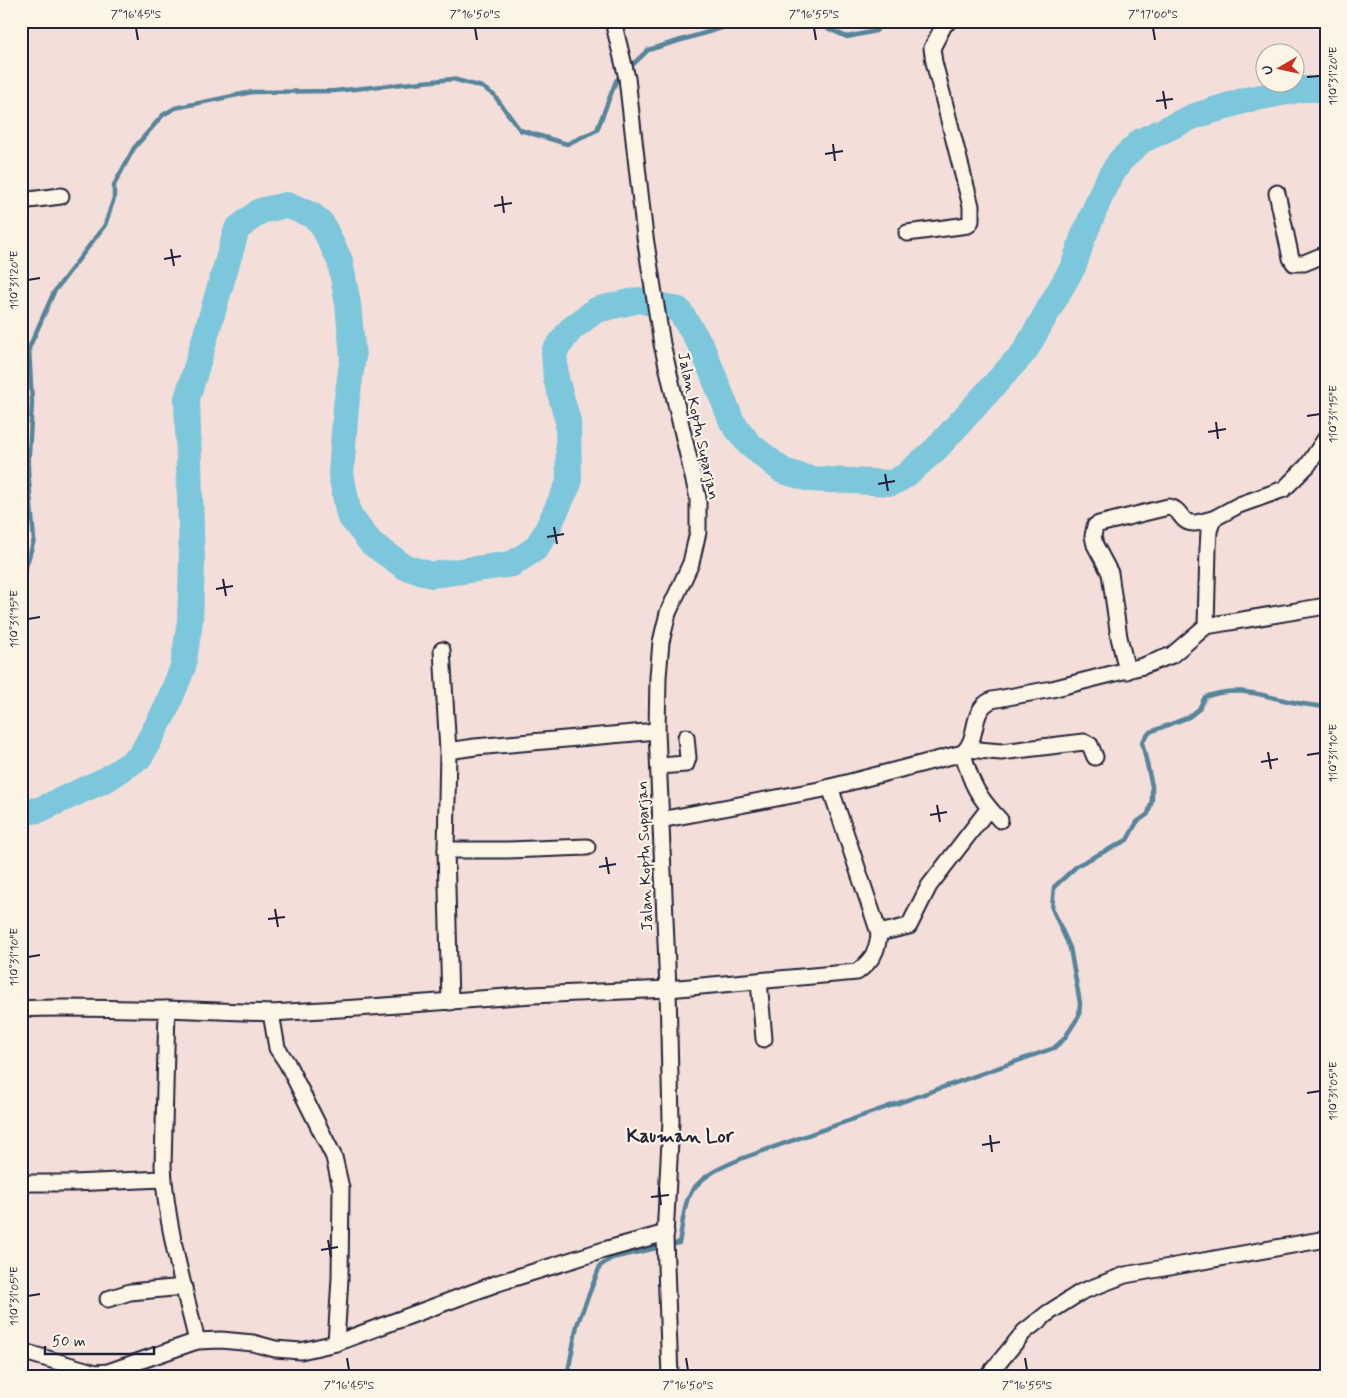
<svg xmlns="http://www.w3.org/2000/svg" width="1347" height="1398" font-family="Mynerve,sans-serif">
	<rect width="100%" height="100%" fill="#f4ded9"/>
	<filter id="ink" filterUnits="userSpaceOnUse"><feTurbulence type="fractalNoise" baseFrequency=".02" numOctaves="2"/><feDisplacementMap in="SourceGraphic" scale="10" xChannelSelector="R" yChannelSelector="G"/><feConvolveMatrix kernelMatrix="1 2 1 2 8 2 1 2 1" color-interpolation-filters="sRGB"/></filter>
	<g filter="url(#ink)">
		<g fill="none" stroke-linecap="round" stroke-linejoin="round">
			<g stroke="#57859b" stroke-width="4.5">
				<path d="M811 21 847 37 876 31 883 21"/>
				<path d="M628 69 648 50 745 21"/>
				<path d="M21 583 34 540 28 470 32 403 29 348 54 292 105 225 114 198V185L134 148 163 115 175 108 252 92 334 91 453 79 482 87 494 95 520 130 567 144 597 130 616 81 622 74"/>
				<path d="M567 1377 577 1325 600 1266 612 1258 679 1243C682 1230 683 1210 688 1198 699 1175 722 1167 743 1158L1054 1048 1064 1039 1079 1016 1080 1003 1070 948 1052 908 1054 887 1078 865 1127 840 1137 822 1148 814 1152 800V786L1142 742 1150 732 1189 717 1199 709 1205 697C1240 684 1264 697 1298 703 1307 705 1317 706 1326 707"/>
			</g>
			<path stroke="#7bc7db" stroke-width="26" d="M21 812 39 810 107 779 140 757 165 711 183 667 190 621 192 562 187 399 237 229 260 211 286 205 312 215 322 224 340 261 348 304 353 357 346 406 341 474 349 515 371 543 405 567 432 575 512 564 535 549 544 536 569 483 568 421 556 379 554 352 571 329 596 310 639 300 679 310 702 347 732 422 749 444 783 471 810 479 892 483 905 476 936 449 1025 351 1074 265 1082 240 1105 185 1120 161 1141 141 1192 117 1246 100 1303 89H1326"/>
			<g stroke="#22223b" stroke-width="19">
				<g id="minor">
					<path d="M613 21 627 78 645 237 662 344 698 498V532L691 563 668 613 661 642 658 677 657 731 668 989 671 1121 665 1237 670 1377"/>
					<path d="M1277 193 1291 258 1294 263H1304L1326 254"/>
					<path d="M21 201 61 196"/>
					<path d="M907 233 968 225 971 221V206L934 62 932 48 944 25 949 21"/>
					<path d="M1206 626 1326 606"/>
					<path d="M442 650 448 751"/>
					<path d="M1127 671 1119 637 1110 573 1095 545 1093 536 1095 526 1099 524 1168 507C1181 509 1179 518 1188 522 1195 525 1206 520 1213 519"/>
					<path d="M967 749 1001 752 1084 742 1090 745 1095 757"/>
					<path d="M963 753C971 784 978 797 1000 820"/>
					<path d="M659 766 686 764 688 758 686 737"/>
					<path d="M660 820 819 790 963 753C980 738 969 710 992 700L1052 689 1143 666 1172 655 1206 626 1208 549 1209 531 1213 519 1239 505 1284 489 1308 465 1326 438"/>
					<path d="M446 850H508L587 847"/>
					<path d="M879 933 909 926 929 886 989 808"/>
					<path d="M759 981 764 1039"/>
					<path d="M450 1002 446 850 448 751 475 747 657 731"/>
					<path d="M21 1009C70 1006 119 1010 167 1009L163 1166C166 1225 183 1284 197 1341"/>
					<path d="M167 1009 271 1013 357 1008 532 995 668 989 857 972C871 961 878 952 879 933L830 787"/>
					<path d="M271 1013 277 1048 287 1063 334 1157 341 1188 340 1278 336 1343"/>
					<path d="M21 1183H73L163 1179"/>
					<path d="M108 1299 130 1292 184 1287"/>
					<path d="M21 1351 96 1373 108 1372 197 1341 221 1340 253 1343 275 1349 301 1351 336 1343 498 1283 604 1250 666 1233"/>
					<path d="M987 1377 1024 1332 1048 1313 1081 1292 1125 1275 1326 1239"/>
				</g>
			</g>
			<use href="#minor" stroke="#fcf5e5" stroke-width="15"/>
		</g>
	</g>
	<path fill="none" stroke="#22223b" stroke-width="2" d="M136 28 138 40M475 28 477 40M814 28 816 40M1153 28 1155 40M1307 77 1320 76M1163 91 1166 109M1156 101 1173 99M833 144 835 161M825 154 843 151M502 196 504 213M494 206 512 203M171 249 174 266M164 259 181 256M28 280 40 278M1307 416 1320 414M1216 422 1218 439M1208 432 1226 429M885 474 888 491M878 484 895 481M554 527 557 544M547 537 564 534M223 579 226 596M216 589 233 586M28 619 40 617M1268 752 1271 769M1307 755 1320 753M1261 762 1278 759M937 805 940 822M930 815 947 812M606 857 609 874M599 867 616 864M275 909 278 927M268 919 285 917M28 957 40 955M1307 1093 1320 1091M990 1135 992 1152M982 1145 1000 1142M659 1187 661 1205M651 1197 669 1195M328 1240 331 1257M321 1250 338 1247M28 1296 40 1294M347 1358 349 1370M686 1358 688 1370M1025 1358 1027 1370"/>
	<g text-anchor="middle" dominant-baseline="central" stroke-width="4.5" stroke-linejoin="round" paint-order="stroke">
		<g font-size="16" fill="#22223b" stroke="#fcf5e5">
			<text transform="translate(698 426) rotate(78)">Jalan Koptu Suparjan</text>
			<text transform="translate(645 856) rotate(-92)">Jalan Koptu Suparjan</text>
		</g>
		<g font-size="19" font-weight="bold" fill="#22223b" stroke="#fcf5e5">
			<text x="680" y="1136">Kauman Lor</text>
		</g>
	</g>
	<rect width="1347" height="1398" fill="none" stroke="#fcf5e5" stroke-width="55"/>
	<g transform="translate(1280 68) rotate(261)"><circle r="24" fill="#fcf5e5" stroke="#a5a1a1"/>
	<path d="M0-4L9 19L0 12L-9 19Z" fill="#c8321e"/>
	<text y="-8" font-size="14" font-weight="bold" text-anchor="middle" fill="#22223b">U</text>
	</g>
	<path d="M45 1346v8h109v-8" fill="none" stroke="#22223b" stroke-width="2.5"/>
	<text x="52" y="1346" font-size="15" fill="#22223b" stroke="#fcf5e5" stroke-width="4" paint-order="stroke">50 m</text>
	<rect x="28" y="28" width="1292" height="1342" fill="none" stroke="#22223b" stroke-width="2"/>
	<g font-size="12" text-anchor="middle" fill="#22223b">
		<text x="136" y="18">7°16'45"S</text>
		<text x="475" y="18">7°16'50"S</text>
		<text x="814" y="18">7°16'55"S</text>
		<text x="1153" y="18">7°17'00"S</text>
		<text transform="translate(1333 76) rotate(-90)" y="4">110°31'20"E</text>
		<text transform="translate(14 280) rotate(-90)" y="4">110°31'20"E</text>
		<text transform="translate(1333 414) rotate(-90)" y="4">110°31'15"E</text>
		<text transform="translate(14 619) rotate(-90)" y="4">110°31'15"E</text>
		<text transform="translate(1333 753) rotate(-90)" y="4">110°31'10"E</text>
		<text transform="translate(14 957) rotate(-90)" y="4">110°31'10"E</text>
		<text transform="translate(1333 1091) rotate(-90)" y="4">110°31'05"E</text>
		<text transform="translate(14 1296) rotate(-90)" y="4">110°31'05"E</text>
		<text x="349" y="1389">7°16'45"S</text>
		<text x="688" y="1389">7°16'50"S</text>
		<text x="1027" y="1389">7°16'55"S</text>
	</g>
</svg>
